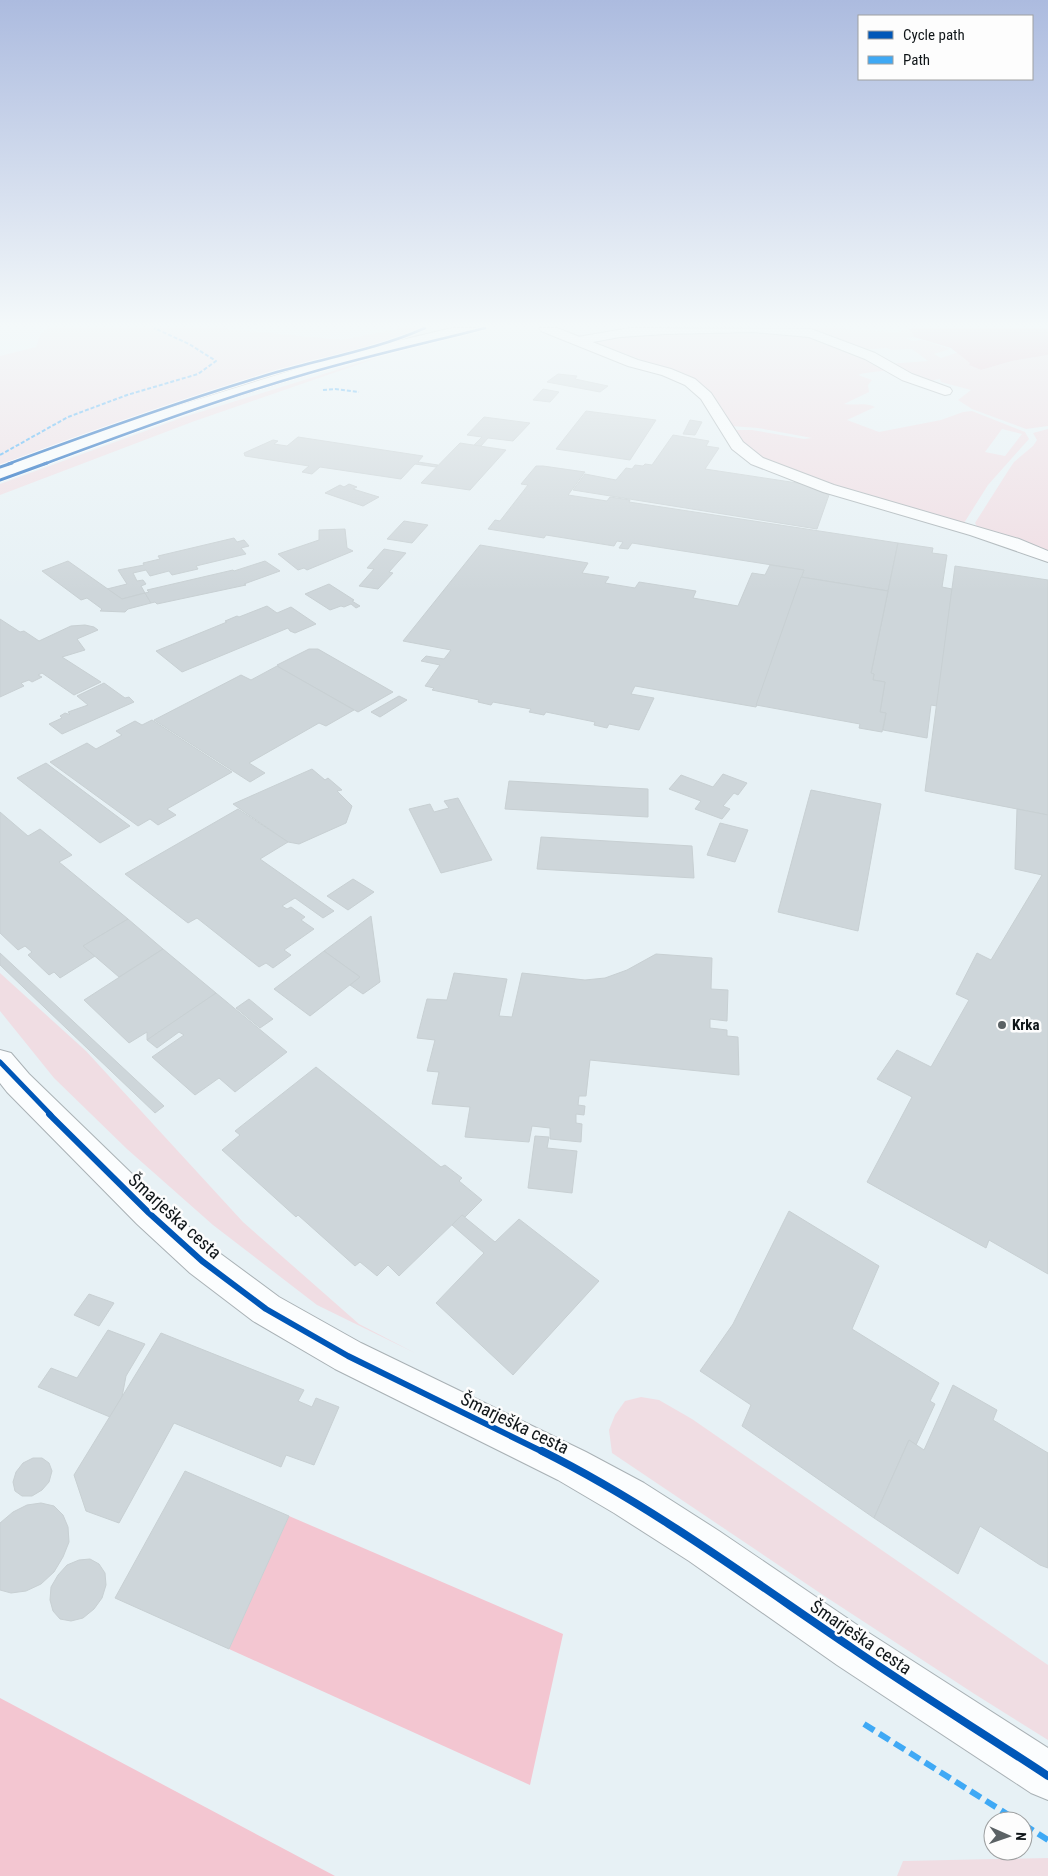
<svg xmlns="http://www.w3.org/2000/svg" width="1048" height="1876" font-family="'Roboto Condensed',sans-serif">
	<rect width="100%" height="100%" fill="#e7f1f5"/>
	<g fill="#f0dde3" fill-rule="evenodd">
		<path d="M49 328H217L342 340 401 328H423L402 337 219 388 84 434 0 465V356L36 347 41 333Z"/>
		<path d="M772 328H829L896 332 910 329 914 337 906 338 912 341 922 340 950 349 934 354 941 358 959 352 971 363 969 365 981 370 1012 361 1048 355V426L1026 429 972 409 958 400 971 390 941 382 940 379 929 381 887 364 928 361 912 349 891 350 887 348 860 350 829 337Z"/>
		<path d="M714 330 813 335 889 369C879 373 868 371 858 375L872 380 868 385 869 392 844 404C856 406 863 402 875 407L847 420 879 432 941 420 963 412 972 411 1025 432 1029 439 988 485 964 523 853 493 753 456 733 430H752L804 439 812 438 758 428 731 426 678 373 592 342 595 338ZM1002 429 1022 434 1005 456 985 452Z"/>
		<path d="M388 354 192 422 0 495V484L184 417Z"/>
		<path d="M1048 429V552L978 528 975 523 1008 471 1014 462 1033 446 1037 440 1033 433Z"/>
		<path d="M0 973 86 1051 243 1222 359 1324 415 1353 317 1305 213 1225 127 1149 54 1078 0 1011Z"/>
		<path d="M641 1397 659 1400 692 1419 1048 1665V1740L973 1693 823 1595 612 1453 609 1430 615 1415 625 1401Z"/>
		<path d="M1048 1858V1876H897L903 1861Z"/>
	</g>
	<path fill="#eec4d0" d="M915 328H1048V355L1012 361 981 370 969 365 970 363 951 348 914 337 910 329Z"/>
	<g fill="#f3c6d1">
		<path d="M289 1516 563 1634 530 1785 229 1649Z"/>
		<path d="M0 1698 335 1876H0Z"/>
	</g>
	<g fill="#ced6da" stroke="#c8d0d3">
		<path d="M558 374 577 376 575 379 608 386 600 392 547 382Z"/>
		<path d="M543 389 559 392 550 402 533 400Z"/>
		<path d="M586 411 656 420 630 460 556 449Z"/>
		<path d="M484 417 530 423 513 441 488 438 481 446 474 445 482 437 467 435Z"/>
		<path d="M690 420 702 422 695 435 683 434Z"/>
		<path d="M673 435 709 441 706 446 719 448 705 469 804 484 829 495 817 529 573 490 585 474 616 480 626 468 632 469 635 465 643 466 645 464 652 465Z"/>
		<path d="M298 437 423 456 418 462 438 465 436 467 415 464 401 479 320 467 312 474 302 472 309 466 245 456 244 453 273 440 278 441 274 444 287 446Z"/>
		<path d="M460 443 506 450 470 490 421 483Z"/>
		<path d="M536 466H543L585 472 568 495 607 501 610 497 630 500 629 502 898 543 888 591 801 577 804 570 632 543 628 549 619 548 623 542 617 541 614 546 546 535 544 538 488 529 495 520 500 521 528 485 521 484Z"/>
		<path d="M349 484 357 487 353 489 379 497 363 506 325 493 340 485 344 487Z"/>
		<path d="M404 521 428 525 412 543 387 539Z"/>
		<path d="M345 529 347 548 353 551 307 570 304 568 298 570 278 554 319 540V530Z"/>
		<path d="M234 538 237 542 244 540 249 546 241 548 246 554 196 566 198 569 172 575 169 571 150 576 146 570 133 573 137 581 143 580 146 584 141 586 145 593 122 599 107 589 127 584 118 570 144 565 143 563 160 559 158 556Z"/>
		<path d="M898 543 933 548 932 553 947 555 942 587 952 589 937 706 931 705 927 738 883 730 886 713 880 712 885 682 873 680 874 674 871 673Z"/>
		<path d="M480 545 588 563 582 573 609 577 605 583 635 588 639 582 696 591 693 598 738 606 752 573 765 575 770 565 804 570 756 707 635 686 631 694 654 698 639 730 609 724 607 728 594 725 595 722 546 712 544 715 529 712 531 709 493 702 491 705 478 702 479 700 432 690 434 688 425 686 440 665 421 661 426 656 444 659 451 650 403 641Z"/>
		<path d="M384 549 406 553 389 572 393 573 378 589 359 586 374 569 367 568Z"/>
		<path d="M68 561 122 599 145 593 151 603 128 609 125 612 100 611 102 609 87 598 81 600 42 571Z"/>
		<path d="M265 561 280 571 244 584 246 585 157 604 155 602 151 603 145 593 149 592 147 590 233 570 234 571Z"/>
		<path d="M955 566 1048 580V815L925 791Z"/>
		<path d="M801 577 888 591 871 673 874 674 873 680 885 682 880 712 886 713 882 732 859 728 860 724 756 705Z"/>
		<path d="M329 584 354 600 352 601 360 606 356 608 351 604 344 607 341 606 330 610 305 594Z"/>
		<path d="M267 606 277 613 291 607 316 624 295 633 290 631 288 628 182 672 156 651 227 622 225 621 237 616 239 617Z"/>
		<path d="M0 619 20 632 24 631 39 641 71 626 85 625 94 627 98 630 77 639 85 650 62 657 101 682 74 695 42 673 38 675 42 677 32 682 29 680 21 683 24 686 0 697Z"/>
		<path d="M309 649H318L393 692 358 712 278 667 279 666 277 665Z"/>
		<path d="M277 666 354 710 326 726 319 723 249 763 265 773 250 782 154 720 241 675 251 680Z"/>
		<path d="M104 683 125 698 129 697 134 702 62 734 49 724 62 718 60 716 65 713 68 714H70L68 712 88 705 77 696Z"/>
		<path d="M399 696 407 700 380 717 371 712Z"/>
		<path d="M152 720 232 772 167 809 176 815 158 825 150 819 138 826 50 762 87 743 96 749 122 735 116 731 135 721 142 725Z"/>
		<path d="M46 763 130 826 100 843 17 778Z"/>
		<path d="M312 769 325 780 328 778 342 790 337 791 352 806 346 823 299 844 288 842 233 804Z"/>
		<path d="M723 774 747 783 738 795 734 793 723 806 730 809 722 819 695 809 701 801 669 789 681 775 713 787Z"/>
		<path d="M509 781 648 789V817L505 809Z"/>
		<path d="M811 790 881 804 858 931 778 912Z"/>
		<path d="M458 798 492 860 441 873 409 809 430 804 434 812 449 808 444 801Z"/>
		<path d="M238 809 288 842 260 859 334 911 323 918 295 898 282 906 287 909 291 907 305 917 301 920 314 929 284 950 291 955 273 968 266 963 259 967 197 918 188 923 125 874Z"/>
		<path d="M1017 809 1048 815V1274L989 1240 986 1248 867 1182 912 1097 877 1079 897 1050 931 1067 969 1000 956 994 977 953 991 960 1042 875 1015 869Z"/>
		<path d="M0 812 28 836 40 829 72 855 59 862 128 919 83 946 95 956 60 978 54 972 49 975 28 955 32 952 25 946 18 950 0 933Z"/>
		<path d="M720 823 748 830 735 862 707 855Z"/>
		<path d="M541 837 692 846 694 878 537 869Z"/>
		<path d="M353 879 374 892 348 910 327 896Z"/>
		<path d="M371 916 380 982 363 994 350 985 360 977 324 951Z"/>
		<path d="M128 919 163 949 119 977 83 946Z"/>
		<path d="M163 949 216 993 147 1040V1032L129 1043 84 1000Z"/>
		<path d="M324 951 360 977 310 1016 274 989Z"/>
		<path d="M0 953 164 1106 155 1113 0 965Z"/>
		<path d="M656 954 712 958 711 989 728 990 727 1021 710 1019V1028L727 1030V1036L738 1037 739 1075 590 1060 586 1096H579L578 1105 585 1106 584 1115 576 1114V1123L582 1124 581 1142 550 1139V1128L532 1126 529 1142 465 1137 470 1107 432 1104 439 1072 427 1071 435 1040 417 1038 427 999 447 1000 454 973 507 979 499 1016 512 1017 522 973 585 980 605 978 627 970Z"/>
		<path d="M216 993 287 1052 235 1092 219 1078 195 1095 152 1057 184 1035 179 1032 157 1048 147 1040Z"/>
		<path d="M249 999 273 1019 260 1028 236 1008Z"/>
		<path d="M316 1067 441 1167 445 1165 462 1178 459 1181 482 1200 465 1217 462 1215 399 1276 388 1265 377 1276 360 1262 355 1266 298 1215 296 1217 222 1150 240 1135 235 1131Z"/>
		<path d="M535 1136 549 1137 547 1148 577 1151 572 1193 528 1188Z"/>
		<path d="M789 1211 879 1266 852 1329 939 1383 930 1401 935 1404 916 1445 909 1440 874 1518 742 1426 751 1405 700 1371 733 1324Z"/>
		<path d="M462 1215 495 1242 519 1219 599 1281 513 1375 436 1303 484 1253 452 1225Z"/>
		<path d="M89 1294 114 1303 99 1326 74 1315Z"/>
		<path d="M108 1330 145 1344 126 1376 122 1397 110 1417 38 1387 51 1368 77 1378Z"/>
		<path d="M161 1333 304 1390 298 1401 312 1407 316 1398 339 1407 314 1465 286 1455 281 1467 174 1423 119 1523 86 1511 74 1475Z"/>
		<path d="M953 1385 997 1410 993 1420 1048 1453V1568L1040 1565 980 1526 958 1574 874 1518 909 1440 924 1450Z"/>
		<path d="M33 1458H42L49 1463 52 1471 49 1482 42 1490 32 1496H22L15 1491 13 1482 16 1472 23 1463Z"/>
		<path d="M185 1471 289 1516 229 1649 115 1598Z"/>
		<path d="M41 1503 54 1506 63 1515 68 1527 69 1542 63 1557 54 1572 41 1584 26 1591 11 1593 0 1590V1523L13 1512 27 1505Z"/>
		<path d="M90 1559 99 1564 105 1573 106 1585 102 1598 94 1609 83 1618 71 1621 60 1619 53 1611 50 1600 51 1587 58 1575 67 1565 79 1560Z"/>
	</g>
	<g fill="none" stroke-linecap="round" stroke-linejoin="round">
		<g stroke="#a9b1b5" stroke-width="2">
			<path id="minor" d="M630 328 811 329 875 353 912 374 950 388 952 391 950 394 945 395 902 380 865 359 809 337 753 332 665 334 620 337 577 345 570 341 572 338Z"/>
		</g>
		<g stroke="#a9b1b5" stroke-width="2">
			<g id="tertiary">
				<path d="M539 328H557L638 360 671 369 695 379 711 393 743 442 763 458 834 485 1019 539 1048 551V562L970 535 823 492 751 464 732 449 701 399 685 385 662 375 628 366 541 331Z"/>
				<path d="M0 1050 11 1053 29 1074 161 1202 214 1249 279 1297 361 1343 586 1452 644 1483 719 1531 869 1633 1048 1748V1800L1031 1793 837 1665 689 1561 614 1513 558 1480 335 1369 253 1321 190 1273 137 1224 7 1092 0 1083Z"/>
			</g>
		</g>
		<g stroke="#a9b1b5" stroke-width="2">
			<path id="primary" d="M452 328H475L473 331 360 358 161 420 0 479V468L151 414 351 352Z"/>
		</g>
		<use href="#minor" fill="#fbfdfe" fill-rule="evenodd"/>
		<use href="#tertiary" fill="#fbfdfe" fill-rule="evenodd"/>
		<use href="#primary" fill="#fbfdfe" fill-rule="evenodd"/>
		<g stroke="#3fa9f5" stroke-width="2" stroke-dasharray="4 2" stroke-linecap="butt">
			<path d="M323 390 335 389 359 392"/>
			<path d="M0 455 68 417 127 395 198 374 216 361 189 344 154 328"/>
		</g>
		<g stroke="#3fa9f5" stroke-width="6" stroke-dasharray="12 6" stroke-linecap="butt">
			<path d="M864 1724 1018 1821"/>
			<path d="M1023 1824 1048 1840"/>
		</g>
		<g stroke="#fdfdfd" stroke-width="4.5">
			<g id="cycleway-far4">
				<path d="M8 464C97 431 186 399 277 372 326 358 378 349 425 328"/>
				<path d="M44 464C131 432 219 399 309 373 367 356 426 343 485 328"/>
			</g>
		</g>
		<g stroke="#fdfdfd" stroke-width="5">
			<g id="cycleway-far3">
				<path d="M0 467 12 463"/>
				<path d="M0 480 47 463"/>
			</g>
		</g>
		<g stroke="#fdfdfd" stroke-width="8">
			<path id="cycleway-far2" d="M0 1062 51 1115"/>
		</g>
		<g stroke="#fdfdfd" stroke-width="9">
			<path id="cycleway-far1" d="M49 1114 149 1213 202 1261 266 1309 348 1356 545 1453"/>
		</g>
		<g stroke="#fdfdfd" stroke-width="11">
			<path id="cycleway" d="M542 1451C652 1506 750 1579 852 1648 916 1692 983 1733 1048 1776"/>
		</g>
		<use href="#cycleway-far4" stroke="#0057b8" stroke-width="2.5"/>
		<use href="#cycleway-far3" stroke="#0057b8" stroke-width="3"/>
		<use href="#cycleway-far2" stroke="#0057b8" stroke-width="5"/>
		<use href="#cycleway-far1" stroke="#0057b8" stroke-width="6"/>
		<use href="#cycleway" stroke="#0057b8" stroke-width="8"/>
	</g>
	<linearGradient id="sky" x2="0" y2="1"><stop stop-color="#acbbdf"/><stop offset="0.55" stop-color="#f4f9fa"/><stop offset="1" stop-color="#f4f9fa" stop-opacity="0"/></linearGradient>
	<rect width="1048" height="591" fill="url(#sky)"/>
	<circle fill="#5b6265" stroke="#fdfdfd" stroke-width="2" cx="1002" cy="1025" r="5"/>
	<g text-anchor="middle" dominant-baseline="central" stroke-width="5" stroke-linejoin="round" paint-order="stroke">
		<g font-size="15" font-weight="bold" fill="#0f1518" stroke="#fdfdfd" text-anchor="start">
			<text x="1012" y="1025">Krka</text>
		</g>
		<g font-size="18" fill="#0f1518" stroke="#fdfdfd">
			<text transform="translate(175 1216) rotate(42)">Šmarješka cesta</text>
			<text transform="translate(515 1423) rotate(26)">Šmarješka cesta</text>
			<text transform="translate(861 1637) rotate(34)">Šmarješka cesta</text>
		</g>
	</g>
	<rect x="858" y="15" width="175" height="65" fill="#fdfdfd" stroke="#9ea0a1"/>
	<rect x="868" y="31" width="25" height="8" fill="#0057b8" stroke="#9ea0a1"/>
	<text x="903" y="40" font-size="15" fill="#0f1518">Cycle path</text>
	<rect x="868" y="56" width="25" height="8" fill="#3fa9f5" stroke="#9ea0a1"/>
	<text x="903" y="65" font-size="15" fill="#0f1518">Path</text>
	<g transform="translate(1008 1836) rotate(92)"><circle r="24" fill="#fdfdfd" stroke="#9ea0a1"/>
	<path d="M0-4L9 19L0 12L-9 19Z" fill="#5b6265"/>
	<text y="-8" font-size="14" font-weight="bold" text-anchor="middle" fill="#0f1518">N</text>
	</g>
</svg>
